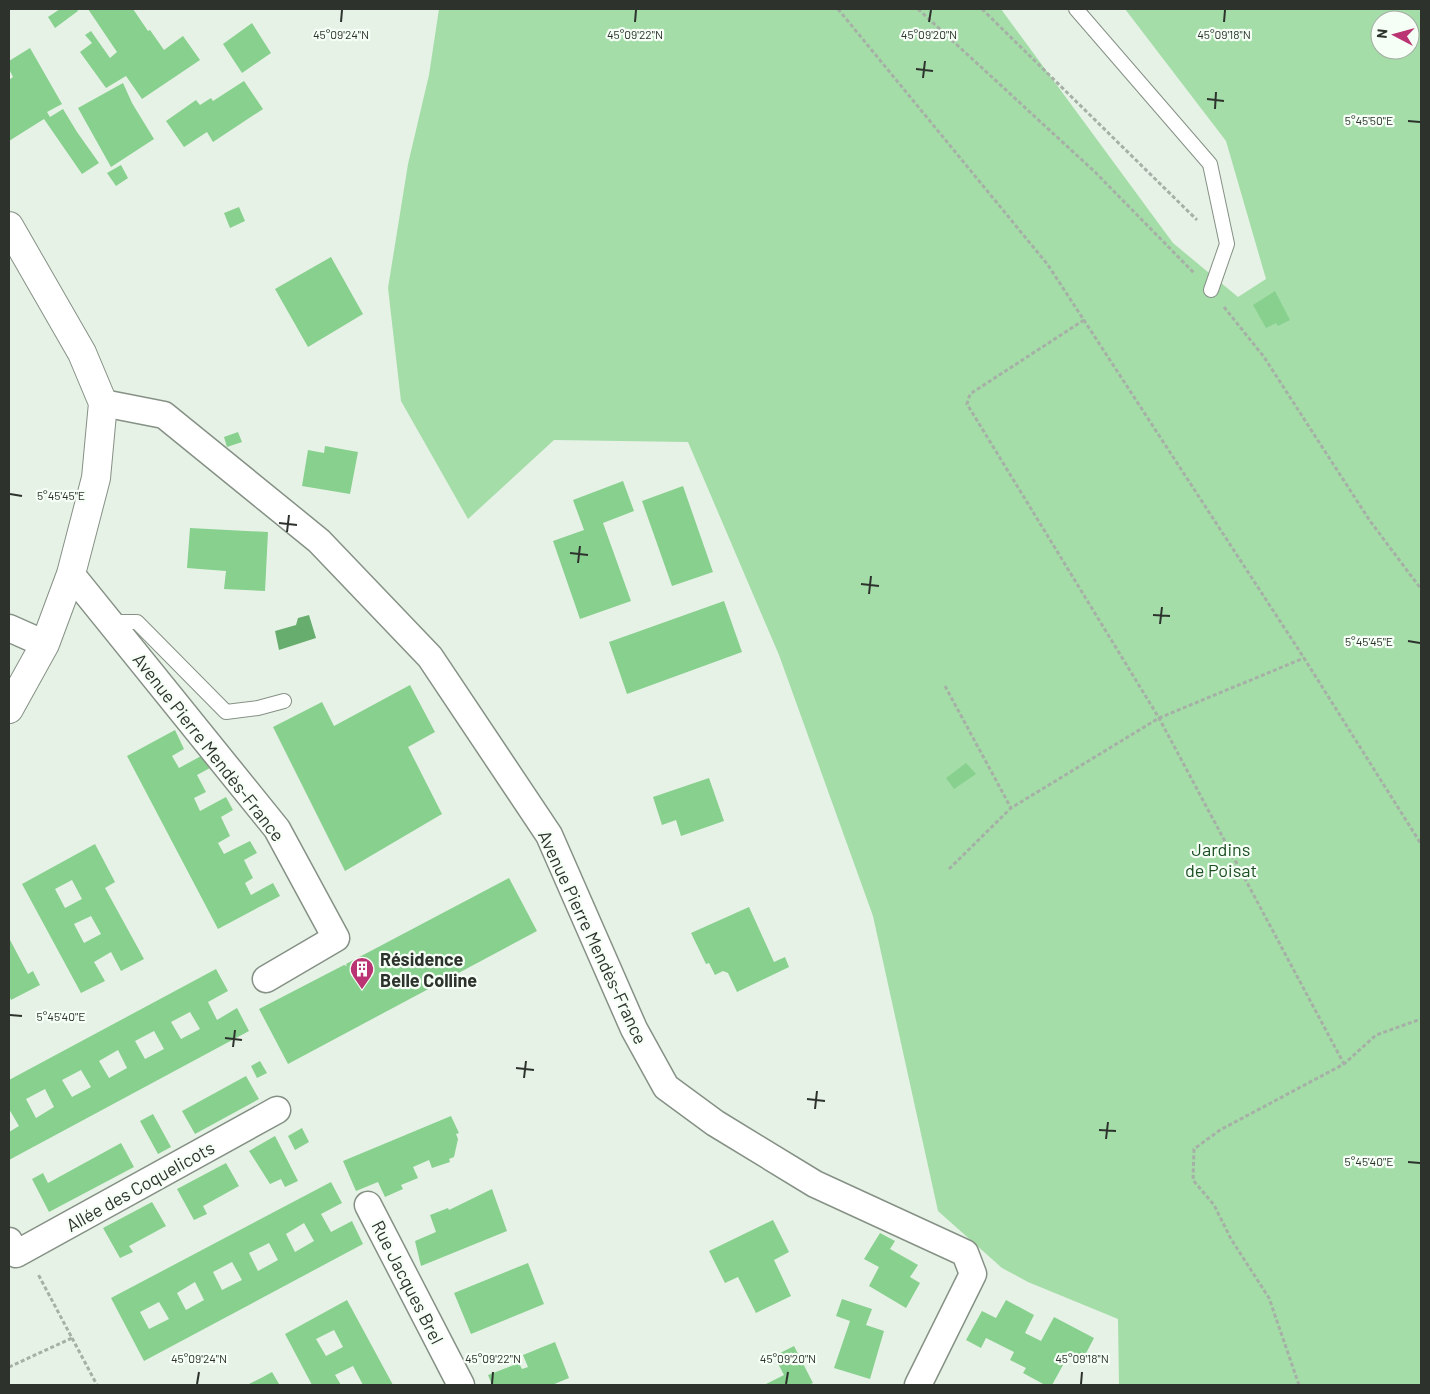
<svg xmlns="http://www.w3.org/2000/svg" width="1430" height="1394" font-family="Barlow,sans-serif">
	<rect width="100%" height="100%" fill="#e6f2e6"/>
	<path fill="#a4dda8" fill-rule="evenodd" d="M439 9H1001L1173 243 1238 297 1266 279 1226 141 1125 9H1421V1385H1119L1118 1319 1028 1282 1002 1268 938 1211 873 916 779 655 688 442 554 440 468 519 401 401 388 288 408 164 429 75ZM1380 20H1410V50H1380Z"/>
	<path fill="#67ae6e" d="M309 615 316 638 279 650 275 631 296 625 298 618Z"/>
	<g fill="#88d08e" fill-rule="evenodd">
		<path d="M60 9H77L78 11 55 28 48 17Z"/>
		<path d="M88 9H133L148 31 150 30 164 50 183 36 200 60 142 99 126 76 106 88 80 52 92 43 85 35 91 31 110 58 117 52Z"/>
		<path d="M252 23 271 53 242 73 223 44Z"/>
		<path d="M30 48 62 104 47 112 50 117 63 109 77 132 99 163 82 174 44 119 9 141V80L13 77 9 69V61Z"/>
		<path d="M244 81 263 109 213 142 207 132 184 147 166 121 196 100 200 105 211 98 213 101Z"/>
		<path d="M123 83 132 103 154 139 111 167 78 108Z"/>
		<path d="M121 165 128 178 116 186 107 173Z"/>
		<path d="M239 207 245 221 230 228 224 213Z"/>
		<path d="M331 257 363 314 308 347 275 289Z"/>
		<path d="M1275 291 1290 320 1278 326 1276 323 1266 328 1253 305Z"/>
		<path d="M238 432 242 442 227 447 224 437Z"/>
		<path d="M325 446 358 452 350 494 302 486 308 450 324 453Z"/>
		<path d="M623 481 634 511 603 523 631 601 580 619 553 541 584 530 573 500Z"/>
		<path d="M683 486 713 572 672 586 642 501Z"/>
		<path d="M190 528 268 532 265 591 224 589 226 571 187 568Z"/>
		<path d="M724 601 742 652 627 694 609 642Z"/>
		<path d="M410 685 435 732 408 747 442 814 345 871 273 727 322 702 334 726Z"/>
		<path d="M175 730 184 749 172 756 179 768 203 755 210 768 197 775 206 792 194 798 200 811 226 797 233 810 221 817 230 836 218 843 224 854 250 841 257 853 244 860 253 878 245 883 251 895 273 883 280 896 218 929 127 756Z"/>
		<path d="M966 763 976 774 954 789 946 778Z"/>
		<path d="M709 778 724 821 681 836 676 820 662 825 653 797Z"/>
		<path d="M95 844 115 882 105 888 144 959 121 971 111 952 94 962 105 981 81 993 22 884ZM72 880 82 899 65 908 55 889ZM91 916 101 934 84 943 74 924Z"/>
		<path d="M509 878 537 931 288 1064 259 1009 344 965 347 966 346 964Z"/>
		<path d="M749 907 774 962 785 957 789 967 737 992 728 973 723 971 715 975 709 963 706 964 691 933Z"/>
		<path d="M9 938 28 974 33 971 40 985 11 1000 9 995Z"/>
		<path d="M216 969 228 991 208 1002 217 1020 237 1008 249 1031 9 1160V1132L19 1126 9 1109V1080ZM190 1012 200 1029 181 1039 171 1022ZM154 1031 164 1049 145 1059 135 1041ZM118 1050 127 1068 109 1078 99 1061ZM81 1070 91 1087 72 1097 62 1080ZM45 1089 54 1107 36 1118 26 1099Z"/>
		<path d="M260 1061 267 1073 257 1078 251 1066Z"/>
		<path d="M246 1076 259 1099 195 1134 182 1111Z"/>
		<path d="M153 1114 171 1147 158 1154 140 1121Z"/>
		<path d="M451 1116 459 1133 456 1134 458 1139 454 1157 449 1159 450 1162 432 1168 429 1160 413 1167 418 1178 401 1185 403 1189 385 1197 378 1182 356 1191 343 1161Z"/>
		<path d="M302 1128 309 1142 295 1150 288 1136Z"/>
		<path d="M275 1136 298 1181 285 1187 281 1179 270 1184 249 1151Z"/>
		<path d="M121 1143 134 1167 49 1212 32 1179 43 1173 48 1183Z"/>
		<path d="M226 1163 239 1186 203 1206 207 1214 194 1220 177 1189Z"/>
		<path d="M331 1182 342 1203 321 1214 331 1232 352 1221 363 1244 144 1361 111 1298ZM304 1223 314 1241 295 1252 286 1234ZM269 1243 278 1260 258 1271 249 1253ZM232 1262 242 1280 222 1290 213 1272ZM195 1282 204 1300 186 1310 177 1293ZM159 1302 169 1319 149 1329 140 1312Z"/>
		<path d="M492 1189 507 1231 421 1266 415 1241 436 1232 430 1215 448 1208 449 1210Z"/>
		<path d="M152 1202 166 1226 129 1246 133 1252 120 1258 103 1228Z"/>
		<path d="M773 1220 789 1252 774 1260 791 1296 756 1313 738 1277 725 1283 709 1251Z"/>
		<path d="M880 1233 895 1241 890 1249 918 1265 910 1277 920 1283 906 1308 869 1286 879 1267 864 1259Z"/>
		<path d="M528 1263 544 1304 471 1334 454 1293Z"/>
		<path d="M842 1299 872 1309 866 1325 884 1331 870 1379 834 1368 850 1321 836 1316Z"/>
		<path d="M347 1300 393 1385H363L353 1366 335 1375 341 1385H312L285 1334ZM334 1330 343 1347 326 1356 316 1339Z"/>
		<path d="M1006 1300 1034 1315 1025 1333 1041 1341 1054 1317 1094 1338 1081 1363 1068 1356 1052 1385H1045L1023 1373 1026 1368 1010 1360 1014 1352 986 1338 981 1348 966 1340 982 1311 996 1318Z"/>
		<path d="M555 1342 569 1378 552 1385H492L488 1375 519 1363 522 1369 528 1367 523 1355Z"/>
		<path d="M794 1346 813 1383 808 1385H764L784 1375 774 1356Z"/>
		<path d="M272 1372 279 1384 247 1385 263 1377Z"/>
	</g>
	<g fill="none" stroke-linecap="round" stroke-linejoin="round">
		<g stroke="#869186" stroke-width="16">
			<g id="lane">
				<path d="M1076 9 1210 164 1227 244 1211 290"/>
				<path d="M110 622H137L226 712 258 708 284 701"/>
			</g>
		</g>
		<g stroke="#869186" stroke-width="29">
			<g id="street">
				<path d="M103 403 164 415 319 541 430 657 549 835 634 1029 666 1087 715 1123 815 1184 965 1253 973 1274 918 1385"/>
				<path d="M71 574 277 829 336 938 266 979"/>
				<path d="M9 628 45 644"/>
				<path d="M368 1205 461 1385"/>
				<path d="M9 1241 16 1254 277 1110"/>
			</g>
		</g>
		<g stroke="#869186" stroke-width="30">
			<path id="secondary" d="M9 226 82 353 103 403 96 478 71 574 45 644 9 709"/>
		</g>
		<g stroke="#a6b0a6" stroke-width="3" stroke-dasharray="4 2.5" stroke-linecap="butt">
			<path d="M838 9 1048 265 1304 658 1421 844"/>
			<path d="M918 9 1095 172 1194 273"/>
			<path d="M982 9 1197 220"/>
			<path d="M1224 307 1264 357 1370 521 1421 589"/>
			<path d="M1084 320 970 394 967 404 1159 718 1344 1064"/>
			<path d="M945 686 1011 808"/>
			<path d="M949 869 1011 808 1159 718 1304 658"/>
			<path d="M72 1338 97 1385"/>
			<path d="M9 1367 72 1338 38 1274"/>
			<path d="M1299 1385 1269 1298 1231 1239 1214 1205 1193 1180 1194 1149 1220 1130 1344 1064 1376 1035 1421 1019"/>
		</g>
		<use href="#lane" stroke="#fff" stroke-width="14"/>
		<use href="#street" stroke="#fff" stroke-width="26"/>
		<use href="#secondary" stroke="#fff" stroke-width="28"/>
	</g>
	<path fill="none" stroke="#2d322d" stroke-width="2" d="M341 22 342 10M635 22 636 10M929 22 931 10M1224 22 1225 10M916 69 933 71M923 78 925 61M1207 99 1224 101M1215 109 1216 92M1408 121 1420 122M10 494 22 496M279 523 297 525M287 532 289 515M570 553 588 555M578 563 580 546M861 584 879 586M869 594 871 576M1153 615 1170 616M1160 624 1162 607M1408 641 1420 643M10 1015 22 1016M225 1038 242 1040M233 1047 235 1030M516 1068 534 1070M524 1078 526 1061M807 1099 825 1101M815 1109 817 1091M1099 1130 1116 1131M1106 1139 1108 1122M1408 1162 1420 1163M197 1384 199 1372M492 1384 493 1372M786 1384 788 1372M1081 1384 1082 1372"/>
	<defs>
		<g id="building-pin" transform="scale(1.25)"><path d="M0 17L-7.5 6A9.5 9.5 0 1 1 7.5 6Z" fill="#ba3372" stroke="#f5fff5"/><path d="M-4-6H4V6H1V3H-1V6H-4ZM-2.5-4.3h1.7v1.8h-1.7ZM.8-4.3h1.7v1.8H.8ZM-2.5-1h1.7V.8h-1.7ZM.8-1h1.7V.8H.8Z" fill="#fff"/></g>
	</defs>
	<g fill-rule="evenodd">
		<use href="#building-pin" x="362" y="969"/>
	</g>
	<g text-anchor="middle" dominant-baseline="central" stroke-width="4.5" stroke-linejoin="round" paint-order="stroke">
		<g font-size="18" fill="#2d322d" stroke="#f5fff5">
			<text transform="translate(209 747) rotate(52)">Avenue Pierre Mendès-France</text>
			<text transform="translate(593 937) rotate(65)">Avenue Pierre Mendès-France</text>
			<text transform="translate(140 1186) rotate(-29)">Allée des Coquelicots</text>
			<text transform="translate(408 1282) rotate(63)">Rue Jacques Brel</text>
		</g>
		<g font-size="18" fill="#1d4f24" stroke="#f5fff5">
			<text x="1221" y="849">Jardins<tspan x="1221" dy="21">de Poisat</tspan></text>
		</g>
		<g font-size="18" font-weight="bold" fill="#2d322d" stroke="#f5fff5" text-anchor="start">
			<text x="380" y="959">Résidence<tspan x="380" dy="21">Belle Colline</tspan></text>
		</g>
	</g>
	<g font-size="12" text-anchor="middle" fill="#2d322d" stroke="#f5fff5" stroke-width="4.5" stroke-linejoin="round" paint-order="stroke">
		<text x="341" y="39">45°09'24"N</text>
		<text x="635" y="39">45°09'22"N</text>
		<text x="929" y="39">45°09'20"N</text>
		<text x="1224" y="39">45°09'18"N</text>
		<text x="1369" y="125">5°45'50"E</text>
		<text x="61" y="500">5°45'45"E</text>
		<text x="1369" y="646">5°45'45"E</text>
		<text x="61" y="1021">5°45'40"E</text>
		<text x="1369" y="1166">5°45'40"E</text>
		<text x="199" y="1363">45°09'24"N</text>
		<text x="493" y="1363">45°09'22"N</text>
		<text x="788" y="1363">45°09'20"N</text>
		<text x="1082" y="1363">45°09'18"N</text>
	</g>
	<rect width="1430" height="1394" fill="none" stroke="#2d322d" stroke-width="20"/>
	<g transform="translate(1395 35) rotate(276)"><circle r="24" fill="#f5fff5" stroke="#a5ada5"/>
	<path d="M0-4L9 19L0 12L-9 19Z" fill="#ba3372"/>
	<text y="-8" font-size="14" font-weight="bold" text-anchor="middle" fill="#2d322d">N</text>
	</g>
</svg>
